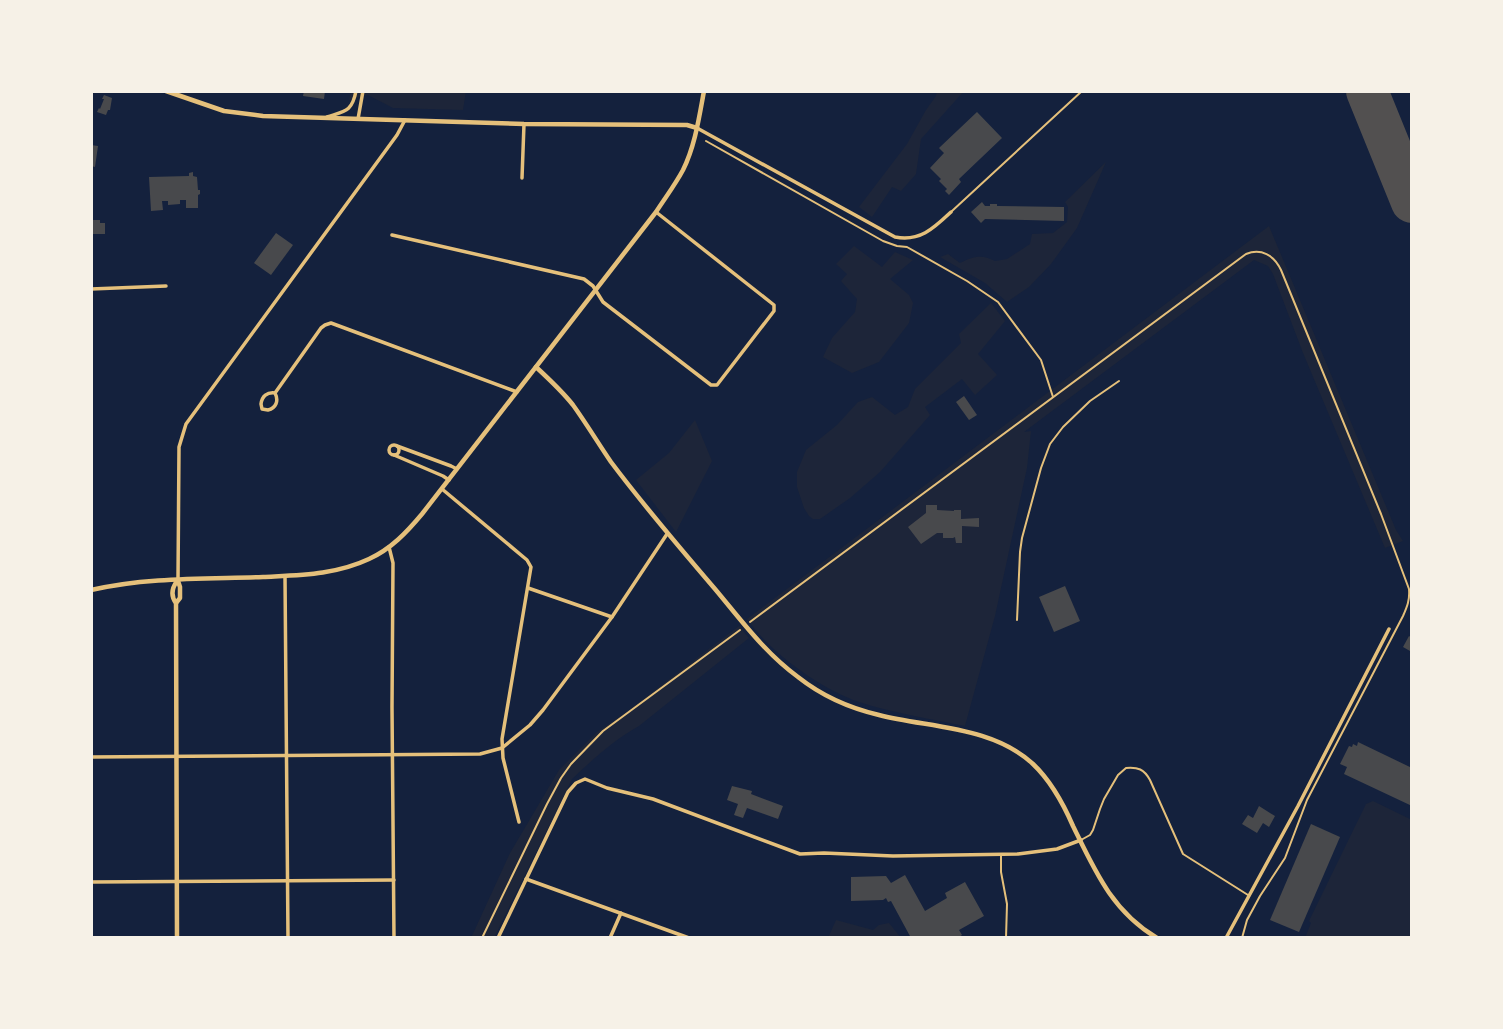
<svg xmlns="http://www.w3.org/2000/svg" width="1503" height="1029" font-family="'Sofia Sans Condensed',sans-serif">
	<rect width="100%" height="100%" fill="#14213d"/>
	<g fill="#1d2539">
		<path d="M351 91H466L463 110 393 108 368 95 349 100Z"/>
		<path d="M937 91H964L921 139 916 174 901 191 892 187 872 217 859 207 907 144 926 110 936 96Z"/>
		<path d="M1106 162 1077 228 1051 264 1029 287 1007 302 985 283 940 257 948 254 960 263C973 256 982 254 995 261L1007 259 1030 244 1032 234 1053 233 1067 222 1068 207 1065 202Z"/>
		<path d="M1269 226 1396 530 1403 541 1385 548 1303 353 1273 274 1268 266 1254 260 1024 432 1031 431 1027 468 995 616 965 726C930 719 894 713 859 702 819 688 771 653 747 619Z"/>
		<path d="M854 246 882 267 895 252 913 260 890 279 909 295 913 303 909 323 879 362 852 373 823 357 832 338 855 312 857 299 841 281 847 274 836 264Z"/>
		<path d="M991 303 1005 321 978 354 997 375 975 395 962 379 925 407 930 415 880 472 850 498 820 519H813L809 516 804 508 797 487V472L806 450 837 425 858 402 872 397 895 415 908 407 915 389 961 343 959 334Z"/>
		<path d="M695 420 712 461 676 532 636 480 669 453Z"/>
		<path d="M739 626 749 638 639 726C614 740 592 760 572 779L494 938H471L510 853 559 770 597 732 625 713Z"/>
		<path d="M1373 801 1412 820V938H1305L1311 923 1309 921 1366 804Z"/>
		<path d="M836 920 873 930 879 925 889 923 901 938H828Z"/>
	</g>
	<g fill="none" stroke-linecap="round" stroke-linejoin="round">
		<path stroke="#525050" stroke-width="42" d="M1367 91 1412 202"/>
	</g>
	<g fill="#48494c">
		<path d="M304 91H325L324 99 303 96Z"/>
		<path d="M104 95 112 98 110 110H108L106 115 97 112 99 108 100 109 104 99H102Z"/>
		<path d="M977 112 1002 138 959 179 961 182 949 195 945 191 947 189 939 181 941 179 930 168 944 153 939 148Z"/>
		<path d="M91 145 98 146 95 167 91 166Z"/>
		<path d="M193 172V176L197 177 198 190H200V194L198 195V208H186V200H180V204L168 205V201H162L163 210 151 211 149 177 189 176V173Z"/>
		<path d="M982 202 985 206H990V204H997V206L1064 207V221L985 219 981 223 971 212Z"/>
		<path d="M91 220H100V223H105V234H91Z"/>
		<path d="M276 233 293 245 271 275 254 263Z"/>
		<path d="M964 396 977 415 969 420 956 402Z"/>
		<path d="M926 505H937V510L954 511V510H961V519L979 518V527L962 526V543H956L955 537 953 538H943V533H937L921 544 908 527 926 513Z"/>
		<path d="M1065 586 1080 621 1054 632 1039 597Z"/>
		<path d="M1409 636 1412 638V648L1410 651 1403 647Z"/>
		<path d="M1358 742 1412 768V806L1344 774 1347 767 1340 764 1349 746 1352 747 1353 744 1357 746Z"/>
		<path d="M732 786 752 791 751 794 783 806 778 819 747 808 743 818 734 815 738 804 727 800Z"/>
		<path d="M1259 806 1275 816 1269 827 1263 823 1257 833 1242 824 1248 815 1253 818Z"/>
		<path d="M1311 824 1340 837 1299 932 1270 920Z"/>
		<path d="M905 875 925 911 947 898 945 893 965 882 984 916 959 930 962 935 957 938H911L891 901 888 902 886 898 883 900 851 901V877L886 876 891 883Z"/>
	</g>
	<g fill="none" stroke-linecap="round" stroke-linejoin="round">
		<g stroke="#e5c07b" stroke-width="2">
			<path d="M706 141 883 241 897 246 907 247 967 281 998 302 1041 360 1053 397"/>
			<path d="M750 622 1246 254C1261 248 1274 255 1281 270L1381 514 1409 589C1410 600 1407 607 1403 616L1307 800 1285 858 1260 896 1247 920 1242 938"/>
			<path d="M482 938 547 804 561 778 571 764 603 731 740 630"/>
		</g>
		<g stroke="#e5c07b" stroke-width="2">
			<path d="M952 211 1082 91"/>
			<path d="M1017 620 1020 552 1022 538 1041 468 1050 444 1063 427 1090 401 1119 381"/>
			<path d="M1081 840 1090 835 1093 830 1100 809 1104 799 1118 775 1126 768C1138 767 1144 769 1150 780L1183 854 1248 895"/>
			<path d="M1001 856V872L1007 904 1006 938"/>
		</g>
		<g stroke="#e5c07b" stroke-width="3.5">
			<path d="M327 117C345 111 352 112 356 91"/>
			<path d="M358 119 363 91"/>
			<path d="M697 128 895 237C920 242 934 228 951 212"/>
			<path d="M522 178 524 124"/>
			<path d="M392 235 584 279 593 286 603 302 711 385H717L774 311V305L656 212"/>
			<path d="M91 289 166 286"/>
			<path d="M275 393C279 401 276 408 268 410L262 409 261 404C262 396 267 392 275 393L321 328 325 325 331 323 517 392"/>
			<circle cx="394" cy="450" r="5"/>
			<path d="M397 446 451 466 457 469"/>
			<path d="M394 455 443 476 449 480"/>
			<path d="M442 489 527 560 531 567 502 739 503 758 519 822"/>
			<path d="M389 547 393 563 392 707 394 938"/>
			<path d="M285 576 288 938"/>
			<path d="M178 580 179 447 186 424 397 135 405 120"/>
			<path d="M528 588 612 617"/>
			<path d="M91 757 480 754 502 748 530 725 543 710 612 617 667 534"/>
			<path d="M526 879 689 938"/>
			<path d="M91 882 394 880"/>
			<path d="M498 938 568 792 576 783 585 779 607 788 653 799 800 854 824 853 893 856 1018 854 1057 849 1081 840"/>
			<path d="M610 938 621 913"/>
			<path d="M1226 938 1298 806 1389 629"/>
		</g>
		<g stroke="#e5c07b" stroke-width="4.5">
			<path d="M166 91 224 111 263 116 524 124 687 125 697 128"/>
			<path d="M536 367C549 379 562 391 573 405 586 423 598 443 611 462 644 506 679 547 715 589 741 620 765 653 798 677 822 696 849 708 879 715 930 728 992 726 1033 764 1051 781 1063 803 1073 826 1095 871 1112 911 1157 938"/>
			<path d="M91 590C147 577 206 579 263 577 300 575 335 575 369 559 391 549 407 532 422 514L656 212C665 198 675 185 683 170 695 146 699 118 704 91"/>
			<path d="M176 603 180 598V587L178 581"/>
			<path d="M177 938 176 603C170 595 172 588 177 581"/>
		</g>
	</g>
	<rect width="1503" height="1029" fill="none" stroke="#f6f1e7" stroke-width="186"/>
</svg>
